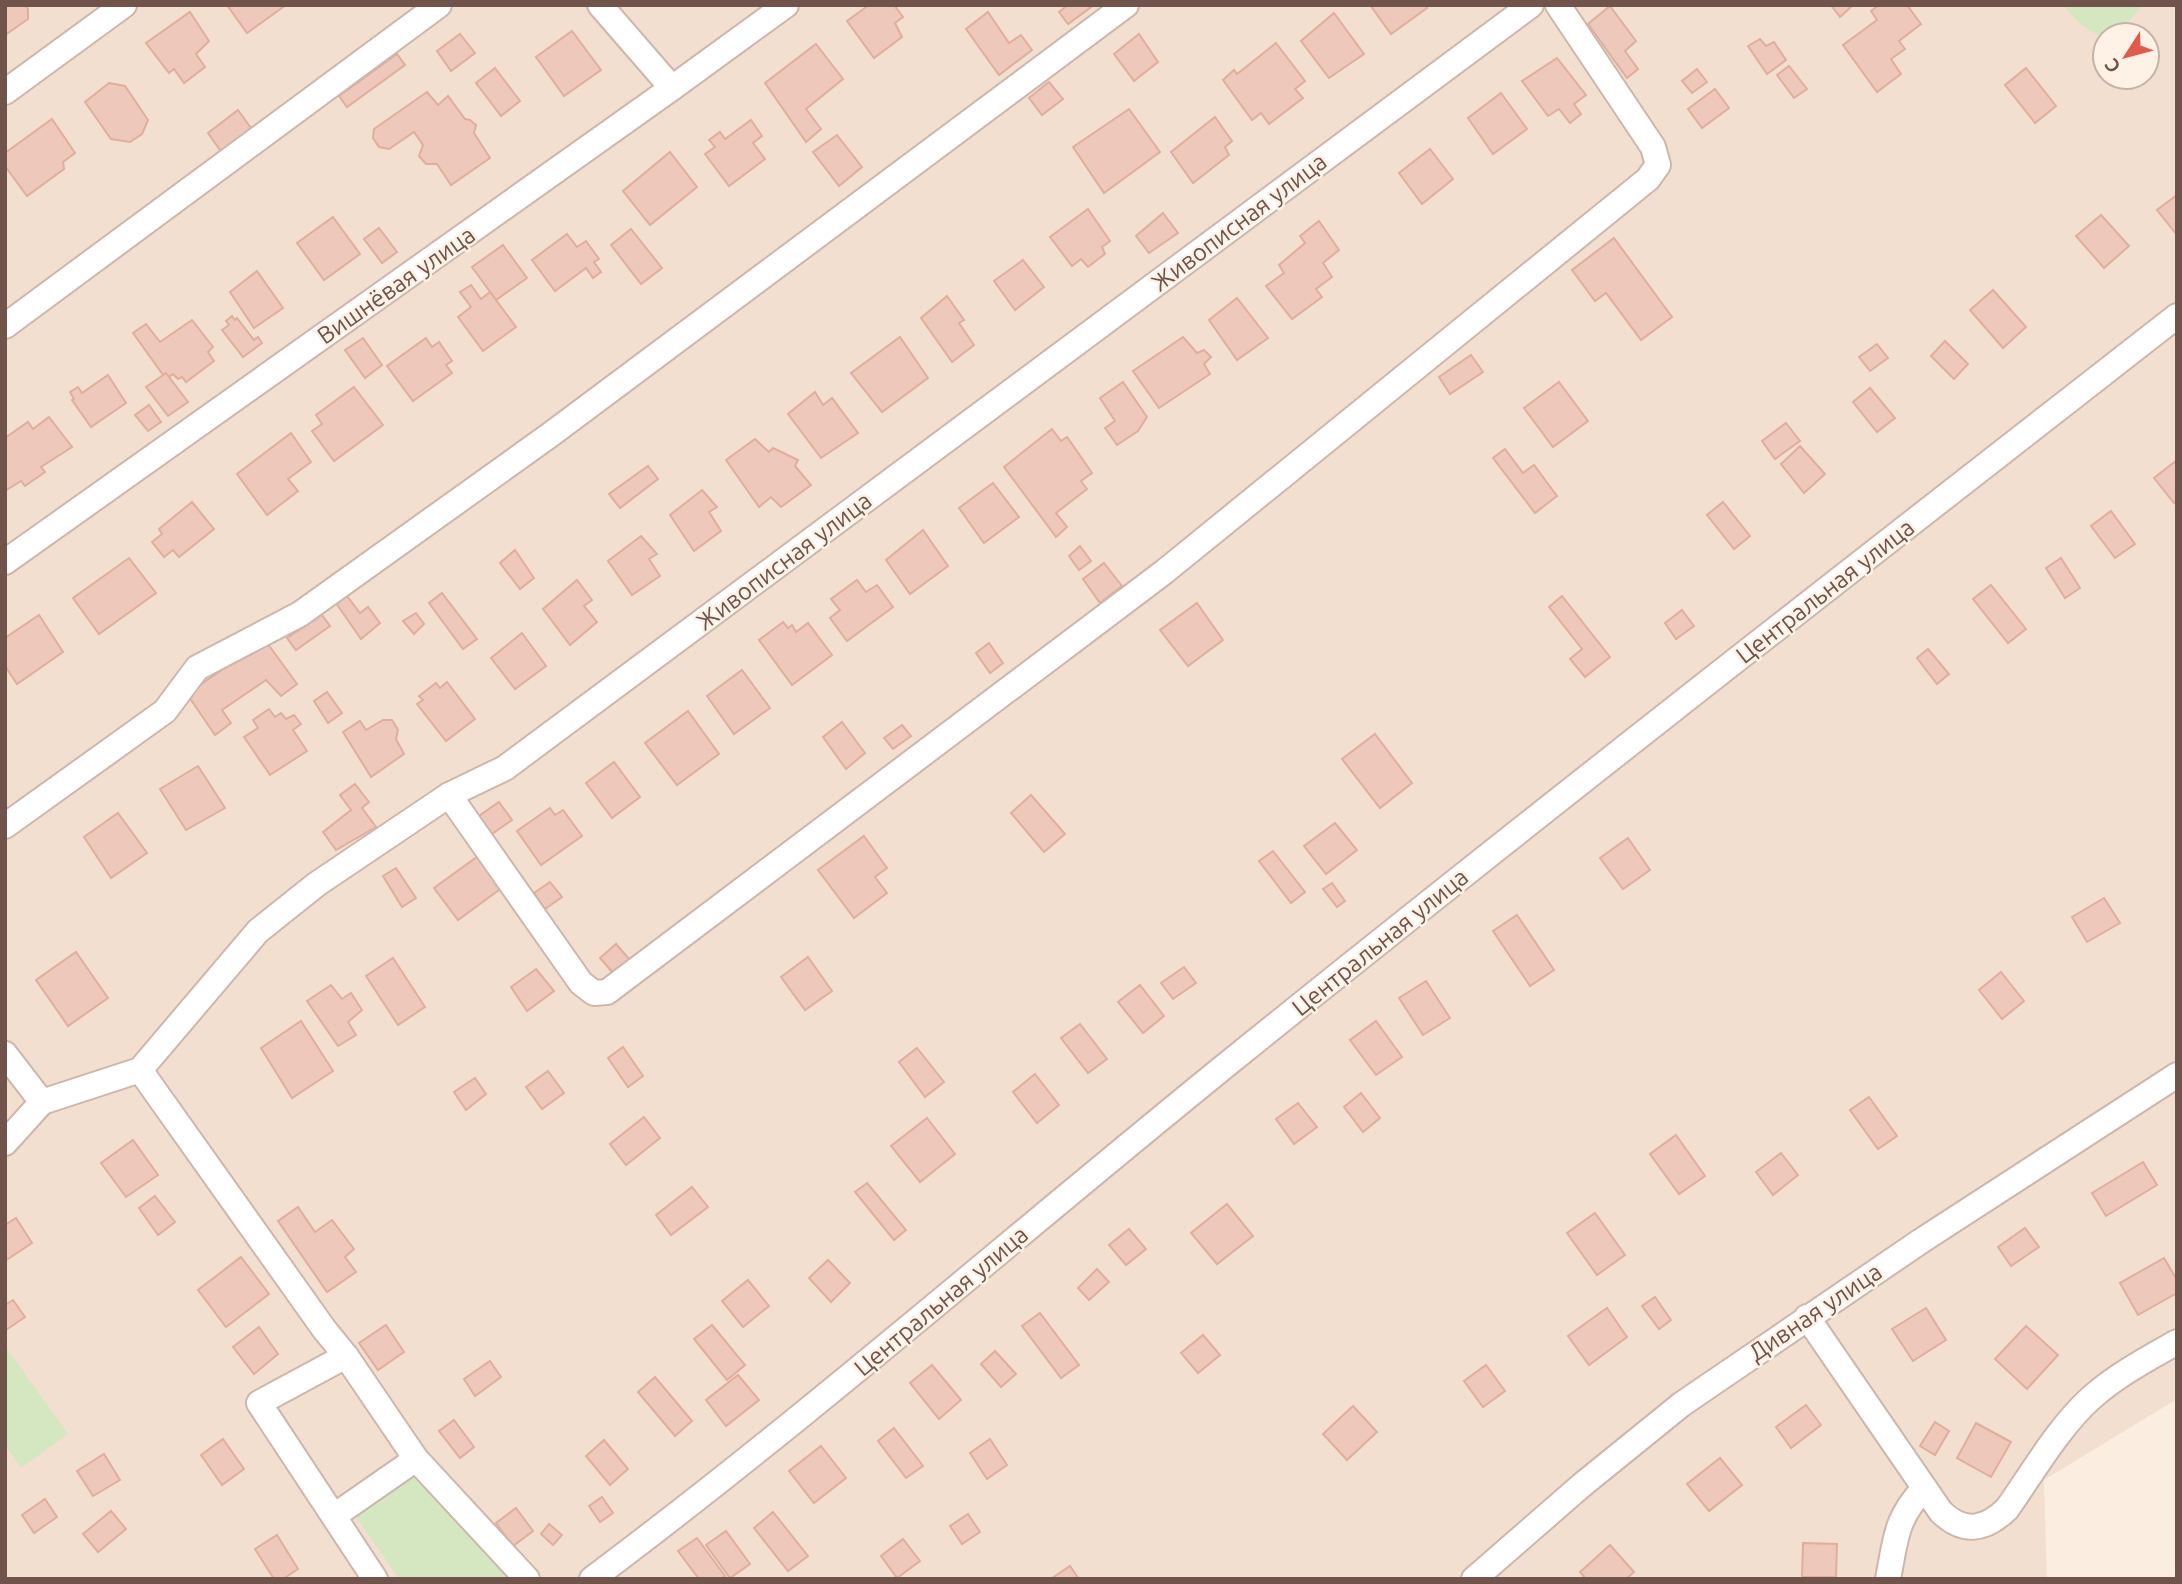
<svg xmlns="http://www.w3.org/2000/svg" width="2182" height="1584" font-family="Ubuntu,sans-serif">
	<rect width="100%" height="100%" fill="#fbeee1"/>
	<path fill="#f2dfd0" fill-rule="evenodd" d="M5 5H2177V1399L2044 1480 2047 1579H5ZM2105 35H2147V77H2105Z"/>
	<g fill="#d5e7c1">
		<path d="M2063 5H2143L2125 25 2101 37 2082 25Z"/>
		<path d="M5 1346 68 1434 21 1468 5 1445Z"/>
		<path d="M415 1472 513 1579H399L356 1517Z"/>
	</g>
	<g fill="#eec9bb" stroke="#e0ae9c" stroke-width="2">
		<path d="M5 5H25L28 9V19L5 35Z"/>
		<path d="M227 5H286L247 33Z"/>
		<path d="M869 5H894L903 17 895 23 902 37 874 58 847 21Z"/>
		<path d="M1068 5H1094L1068 24 1059 12Z"/>
		<path d="M1370 5H1425L1427 8 1391 34Z"/>
		<path d="M1831 5H1851L1852 6 1840 17Z"/>
		<path d="M1879 5H1907L1921 24 1899 41 1905 49 1891 59 1901 74 1877 92 1843 45 1877 20 1871 11Z"/>
		<path d="M1610 6 1636 41 1625 51 1638 69 1627 78 1588 24Z"/>
		<path d="M190 12 209 41 196 54 205 67 184 83 174 69 169 73 146 43Z"/>
		<path d="M988 12 1009 43 1021 35 1032 50 999 75 966 29Z"/>
		<path d="M1334 13 1364 54 1329 78 1301 41Z"/>
		<path d="M572 31 601 70 564 96 536 57Z"/>
		<path d="M460 34 475 53 451 71 437 51Z"/>
		<path d="M1139 34 1158 62 1134 81 1114 54Z"/>
		<path d="M1760 39 1766 46 1774 42 1786 60 1767 74 1748 46Z"/>
		<path d="M1276 43 1305 81 1295 89 1303 98 1269 124 1261 113 1252 120 1223 80 1234 70 1237 74Z"/>
		<path d="M816 44 843 79 806 109 821 129 806 142 765 83Z"/>
		<path d="M397 54 405 65 347 107 339 96Z"/>
		<path d="M1557 58 1586 95 1574 104 1581 114 1570 123 1559 109 1548 116 1522 81Z"/>
		<path d="M1789 66 1807 89 1794 98 1777 75Z"/>
		<path d="M495 68 520 101 501 116 476 83Z"/>
		<path d="M2026 68 2056 106 2035 123 2005 85Z"/>
		<path d="M1697 69 1707 82 1692 93 1682 81Z"/>
		<path d="M1049 82 1063 99 1042 115 1029 98Z"/>
		<path d="M109 83 125 86 148 120 142 134 130 142 111 139 85 102Z"/>
		<path d="M1715 89 1729 108 1702 128 1688 109Z"/>
		<path d="M427 92 438 105 448 96 465 119 470 120 476 125 474 133 490 158 451 185 437 164H426L419 156 423 145 414 132 389 149 379 147 373 138 374 129Z"/>
		<path d="M1501 93 1527 129 1493 154 1468 118Z"/>
		<path d="M1129 109 1160 152 1104 193 1073 147Z"/>
		<path d="M238 110 253 131 222 153 208 133Z"/>
		<path d="M1215 117 1232 141 1225 147 1229 155 1193 183 1171 152Z"/>
		<path d="M52 119 75 153 63 162 64 169 27 196 5 166V153Z"/>
		<path d="M751 120 762 136 753 143 765 159 729 186 705 154 715 147 709 140 720 132 725 139Z"/>
		<path d="M837 135 862 167 839 186 813 152Z"/>
		<path d="M1430 149 1453 179 1422 204 1399 173Z"/>
		<path d="M670 152 697 187 650 225 623 191Z"/>
		<path d="M2177 195V235L2157 210Z"/>
		<path d="M1088 209 1110 241 1102 247 1105 254 1088 267 1081 259 1072 266 1050 237Z"/>
		<path d="M1163 213 1178 233 1149 253 1136 236Z"/>
		<path d="M2101 215 2129 246 2104 268 2076 236Z"/>
		<path d="M333 217 360 254 324 280 297 243Z"/>
		<path d="M1319 221 1339 250 1323 263 1332 277 1316 289 1322 297 1292 319 1266 286 1284 273 1279 265 1305 243 1300 236Z"/>
		<path d="M379 228 397 252 382 263 364 239Z"/>
		<path d="M631 229 662 268 641 284 611 245Z"/>
		<path d="M567 234 577 247 586 241 599 259 594 262 601 272 593 278 586 268 555 291 532 260Z"/>
		<path d="M1614 238 1672 317 1641 340 1606 293 1595 301 1572 270Z"/>
		<path d="M503 245 527 278 496 300 472 267Z"/>
		<path d="M1023 260 1044 287 1015 310 994 281Z"/>
		<path d="M257 271 283 308 254 328 230 292Z"/>
		<path d="M471 285 481 299 490 292 516 327 483 351 458 317 471 307 460 292Z"/>
		<path d="M1993 290 2026 327 2003 348 1970 310Z"/>
		<path d="M947 296 964 320 959 323 974 345 952 362 921 318Z"/>
		<path d="M1237 298 1268 338 1237 360 1209 320Z"/>
		<path d="M232 316 235 320 237 318 254 340 258 337 262 343 243 357 222 330 229 325 226 321Z"/>
		<path d="M192 320 213 347 208 352 214 361 186 382 182 377 178 379 173 374 166 379 133 333 146 324 160 342Z"/>
		<path d="M900 337 928 378 882 412 851 373Z"/>
		<path d="M1183 337 1197 353 1204 350 1211 357 1204 364 1210 374 1159 408 1133 371Z"/>
		<path d="M363 338 382 365 365 378 345 350Z"/>
		<path d="M426 338 432 347 439 342 452 361 446 365 452 373 413 401 387 366Z"/>
		<path d="M1945 341 1968 364 1954 379 1931 356Z"/>
		<path d="M1877 344 1888 358 1870 371 1859 357Z"/>
		<path d="M1471 355 1483 372 1450 394 1439 377Z"/>
		<path d="M166 373 188 402 168 416 146 387Z"/>
		<path d="M108 375 126 403 91 427 72 400 74 399 70 392 78 387 82 393Z"/>
		<path d="M1123 382 1147 417 1138 431 1117 445 1105 428 1115 421 1100 398Z"/>
		<path d="M1559 382 1588 421 1553 447 1524 408Z"/>
		<path d="M354 387 383 425 334 461 312 431 322 424 316 415Z"/>
		<path d="M1870 388 1895 418 1877 432 1853 402Z"/>
		<path d="M815 392 823 405 832 398 858 433 821 458 788 414Z"/>
		<path d="M149 405 161 422 148 431 135 415Z"/>
		<path d="M49 417 72 447 41 467 45 472 25 486 21 481 5 491V438L28 422 33 429Z"/>
		<path d="M1786 423 1800 441 1775 459 1762 441Z"/>
		<path d="M1052 429 1061 441 1067 437 1092 473 1081 481 1087 489 1056 513 1067 527 1056 537 1004 467Z"/>
		<path d="M291 433 311 462 288 479 298 491 267 515 237 474Z"/>
		<path d="M755 439 769 452 773 448 798 460 795 466 811 485 781 507 771 497 759 507 726 460Z"/>
		<path d="M1800 446 1825 474 1804 493 1781 464Z"/>
		<path d="M1505 449 1523 473 1534 465 1557 496 1535 513 1493 458Z"/>
		<path d="M2177 460V500L2174 503 2154 478Z"/>
		<path d="M648 466 658 479 620 508 609 494Z"/>
		<path d="M993 483 1019 517 984 543 959 508Z"/>
		<path d="M702 490 717 507 709 512 721 531 694 551 670 515Z"/>
		<path d="M192 502 214 529 179 557 173 550 164 557 152 542 162 534 159 529Z"/>
		<path d="M1723 502 1750 536 1734 549 1707 515Z"/>
		<path d="M2111 511 2135 544 2115 558 2091 526Z"/>
		<path d="M923 530 948 566 910 594 886 560Z"/>
		<path d="M641 536 657 554 649 559 660 576 632 595 608 561Z"/>
		<path d="M1080 546 1091 561 1079 570 1069 556Z"/>
		<path d="M515 550 534 578 520 589 500 563Z"/>
		<path d="M129 558 156 593 99 634 73 598Z"/>
		<path d="M2061 558 2080 588 2065 598 2046 568Z"/>
		<path d="M1104 563 1122 586 1100 603 1083 579Z"/>
		<path d="M577 580 592 600 584 606 597 622 570 645 543 609Z"/>
		<path d="M857 580 866 592 877 585 893 607 847 641 830 618 840 610 831 599Z"/>
		<path d="M1991 585 2026 629 2008 643 1973 599Z"/>
		<path d="M442 593 477 639 463 649 429 603Z"/>
		<path d="M347 596 360 613 368 607 380 623 361 639 336 603Z"/>
		<path d="M1562 596 1610 657 1585 677 1570 659 1582 649 1549 607Z"/>
		<path d="M1197 603 1223 640 1188 666 1160 630Z"/>
		<path d="M1682 610 1694 626 1676 639 1665 623Z"/>
		<path d="M416 613 424 624 414 634 403 621Z"/>
		<path d="M39 615 63 652 17 684 5 666V638Z"/>
		<path d="M322 615 330 626 296 650 287 638Z"/>
		<path d="M783 622 788 628 792 625 796 632 808 623 832 655 792 685 759 640Z"/>
		<path d="M522 633 546 666 515 689 491 658Z"/>
		<path d="M265 640 297 684 281 696 266 680 222 710 231 723 215 735 187 694Z"/>
		<path d="M989 643 1003 663 990 673 976 653Z"/>
		<path d="M1928 649 1949 674 1937 684 1917 658Z"/>
		<path d="M742 670 770 708 734 734 707 696Z"/>
		<path d="M447 682 475 719 446 741 417 704 423 700 419 696 436 683 440 688Z"/>
		<path d="M327 692 342 713 328 723 314 701Z"/>
		<path d="M269 709 275 717 281 713 286 719 294 715 301 724 293 730 307 751 270 775 244 737 258 728 253 720Z"/>
		<path d="M688 711 719 754 677 785 645 743Z"/>
		<path d="M383 720H392L398 730 396 739 404 754 371 777 343 732 360 721 366 730Z"/>
		<path d="M842 722 865 753 846 769 823 737Z"/>
		<path d="M902 725 911 736 893 749 884 738Z"/>
		<path d="M1375 734 1412 783 1380 808 1342 759Z"/>
		<path d="M614 762 640 797 612 818 586 783Z"/>
		<path d="M198 766 225 808 186 830 160 789Z"/>
		<path d="M355 784 369 802 362 808 376 827 336 850 323 832 351 810 340 795Z"/>
		<path d="M1031 795 1065 834 1044 852 1011 813Z"/>
		<path d="M499 802 512 820 489 836 476 818Z"/>
		<path d="M550 808 555 815 563 810 582 836 541 865 517 831Z"/>
		<path d="M118 813 147 853 111 878 84 837Z"/>
		<path d="M1335 823 1357 850 1326 874 1304 846Z"/>
		<path d="M864 836 887 868 875 877 887 893 854 918 818 870Z"/>
		<path d="M1628 838 1650 870 1623 889 1600 858Z"/>
		<path d="M1273 851 1305 892 1291 903 1259 861Z"/>
		<path d="M481 854 503 887 458 920 434 888Z"/>
		<path d="M396 868 416 898 402 907 383 876Z"/>
		<path d="M550 882 562 897 545 909 534 893Z"/>
		<path d="M1332 883 1345 901 1337 907 1323 889Z"/>
		<path d="M2104 898 2120 923 2087 942 2072 917Z"/>
		<path d="M1517 915 1554 970 1530 986 1493 931Z"/>
		<path d="M616 944 629 959 613 973 600 958Z"/>
		<path d="M76 952 108 998 68 1026 36 980Z"/>
		<path d="M808 957 832 991 805 1010 781 977Z"/>
		<path d="M393 958 425 1007 398 1025 366 976Z"/>
		<path d="M1184 967 1196 983 1173 999 1161 983Z"/>
		<path d="M536 969 554 991 527 1011 511 987Z"/>
		<path d="M2001 972 2024 1001 2002 1019 1979 990Z"/>
		<path d="M1426 981 1450 1018 1423 1035 1399 998Z"/>
		<path d="M331 985 342 999 351 993 362 1010 348 1022 356 1035 338 1046 307 1001Z"/>
		<path d="M1140 985 1164 1016 1143 1033 1118 1002Z"/>
		<path d="M301 1021 333 1071 292 1098 261 1048Z"/>
		<path d="M1376 1021 1402 1057 1376 1075 1350 1040Z"/>
		<path d="M1080 1024 1107 1059 1088 1073 1061 1038Z"/>
		<path d="M623 1047 643 1076 628 1087 608 1058Z"/>
		<path d="M917 1048 944 1082 925 1097 899 1062Z"/>
		<path d="M548 1071 564 1093 542 1109 526 1087Z"/>
		<path d="M1035 1074 1059 1105 1037 1123 1013 1092Z"/>
		<path d="M475 1078 486 1094 466 1110 454 1092Z"/>
		<path d="M1361 1093 1380 1118 1363 1132 1344 1107Z"/>
		<path d="M1869 1097 1897 1136 1878 1149 1850 1110Z"/>
		<path d="M1298 1103 1317 1127 1294 1144 1276 1119Z"/>
		<path d="M644 1117 660 1138 626 1165 610 1144Z"/>
		<path d="M927 1118 955 1154 920 1182 891 1146Z"/>
		<path d="M1676 1135 1705 1176 1679 1194 1650 1154Z"/>
		<path d="M133 1140 158 1175 126 1197 101 1163Z"/>
		<path d="M1781 1153 1798 1175 1773 1195 1756 1172Z"/>
		<path d="M2143 1162 2157 1185 2106 1216 2092 1193Z"/>
		<path d="M867 1183 906 1230 894 1240 855 1192Z"/>
		<path d="M692 1187 708 1207 671 1235 656 1215Z"/>
		<path d="M155 1196 175 1222 158 1235 139 1208Z"/>
		<path d="M1227 1204 1253 1236 1217 1264 1191 1233Z"/>
		<path d="M298 1207 315 1232 332 1220 354 1249 345 1257 356 1272 327 1292 278 1221Z"/>
		<path d="M1595 1213 1625 1255 1597 1275 1567 1233Z"/>
		<path d="M16 1218 32 1243 5 1261V1225Z"/>
		<path d="M2025 1228 2039 1247 2011 1266 1998 1247Z"/>
		<path d="M1129 1229 1146 1249 1126 1265 1109 1245Z"/>
		<path d="M241 1257 269 1294 226 1327 198 1290Z"/>
		<path d="M2164 1258 2177 1280V1293L2138 1315 2120 1283Z"/>
		<path d="M828 1260 850 1283 831 1302 809 1278Z"/>
		<path d="M1097 1269 1109 1282 1089 1300 1078 1288Z"/>
		<path d="M748 1280 769 1306 743 1327 722 1301Z"/>
		<path d="M1655 1297 1671 1320 1659 1329 1642 1306Z"/>
		<path d="M13 1300 25 1317 6 1330 5 1305Z"/>
		<path d="M1607 1308 1627 1337 1589 1365 1568 1336Z"/>
		<path d="M1926 1308 1946 1340 1913 1361 1892 1329Z"/>
		<path d="M1040 1313 1079 1365 1061 1378 1022 1326Z"/>
		<path d="M386 1325 404 1352 378 1370 359 1343Z"/>
		<path d="M712 1325 745 1365 727 1380 694 1339Z"/>
		<path d="M2026 1326 2058 1355 2027 1389 1995 1359Z"/>
		<path d="M259 1327 278 1354 254 1374 233 1347Z"/>
		<path d="M1203 1335 1220 1355 1198 1373 1181 1353Z"/>
		<path d="M995 1351 1016 1374 1001 1387 981 1364Z"/>
		<path d="M490 1361 501 1377 475 1396 464 1379Z"/>
		<path d="M932 1365 961 1400 939 1419 910 1383Z"/>
		<path d="M1486 1365 1505 1391 1483 1407 1464 1381Z"/>
		<path d="M738 1375 759 1400 726 1426 706 1400Z"/>
		<path d="M655 1377 692 1421 675 1436 638 1392Z"/>
		<path d="M1806 1405 1821 1425 1791 1448 1776 1427Z"/>
		<path d="M1353 1406 1377 1432 1347 1460 1323 1434Z"/>
		<path d="M454 1420 474 1447 460 1458 439 1431Z"/>
		<path d="M1935 1422 1949 1431 1935 1455 1920 1446Z"/>
		<path d="M1976 1423 2011 1442 1991 1477 1957 1458Z"/>
		<path d="M894 1428 923 1466 906 1478 878 1441Z"/>
		<path d="M223 1439 244 1469 222 1485 201 1455Z"/>
		<path d="M990 1439 1007 1465 987 1479 970 1453Z"/>
		<path d="M604 1440 628 1469 610 1485 586 1456Z"/>
		<path d="M821 1446 846 1478 814 1503 789 1471Z"/>
		<path d="M104 1454 120 1480 93 1496 77 1471Z"/>
		<path d="M1720 1458 1742 1485 1709 1511 1687 1484Z"/>
		<path d="M602 1497 613 1513 600 1522 589 1506Z"/>
		<path d="M45 1499 57 1517 34 1533 22 1515Z"/>
		<path d="M516 1508 533 1531 513 1546 496 1523Z"/>
		<path d="M111 1511 126 1529 98 1552 83 1534Z"/>
		<path d="M773 1512 808 1556 788 1571 754 1528Z"/>
		<path d="M968 1514 980 1532 962 1544 950 1526Z"/>
		<path d="M549 1524 562 1535 553 1545 541 1534Z"/>
		<path d="M726 1531 750 1564 730 1578 706 1545Z"/>
		<path d="M277 1535 298 1569 283 1579H274L255 1549Z"/>
		<path d="M697 1538 725 1576 721 1579H699L678 1551Z"/>
		<path d="M903 1539 920 1561 897 1578 881 1556Z"/>
		<path d="M1803 1543 1837 1544 1836 1577H1802Z"/>
		<path d="M1610 1545 1634 1572 1626 1579H1586L1580 1572Z"/>
		<path d="M1070 1566 1079 1579H1051Z"/>
	</g>
	<g fill="none" stroke-linecap="round" stroke-linejoin="round">
		<g stroke="#cdb7ac" stroke-width="28">
			<g id="minor">
				<path d="M600 5 672 88"/>
				<path d="M5 92 124 5"/>
				<path d="M5 326 439 5"/>
				<path d="M5 562 672 88 786 5"/>
				<path d="M449 795 581 983 594 993 607 992 1164 572 1648 179 1658 165 1653 147 1558 5"/>
				<path d="M5 826 165 711 197 668 300 614 550 435 1126 5"/>
				<path d="M5 1054 42 1102"/>
				<path d="M140 1070 324 1329 346 1356 416 1459 527 1579"/>
				<path d="M42 1102 140 1070 258 931 317 884 449 795 505 768 1531 5"/>
				<path d="M5 1143 42 1102"/>
				<path d="M1807 1317 1941 1512C1964 1534 1985 1530 2007 1509 2033 1472 2058 1428 2091 1398 2117 1375 2147 1359 2177 1342"/>
				<path d="M346 1356 259 1403 375 1579"/>
				<path d="M334 1516 416 1459"/>
				<path d="M592 1579C815 1412 1024 1228 1241 1053 1550 804 1864 560 2177 316"/>
				<path d="M1474 1579 1582 1485 1682 1404 1921 1241 2177 1075"/>
				<path d="M1888 1579C1896 1538 1895 1520 1924 1488"/>
			</g>
		</g>
		<use href="#minor" stroke="#fff" stroke-width="24"/>
	</g>
	<g text-anchor="middle" dominant-baseline="central" stroke-width="5" stroke-linejoin="round" paint-order="stroke">
		<g font-size="24" fill="#70534a" stroke="#fef2e7">
			<text transform="translate(1239 222) rotate(-37)">Живописная улица</text>
			<text transform="translate(396 285) rotate(-35)">Вишнёвая улица</text>
			<text transform="translate(784 561) rotate(-37)">Живописная улица</text>
			<text transform="translate(1825 591) rotate(-38)">Центральная улица</text>
			<text transform="translate(1380 942) rotate(-39)">Центральная улица</text>
			<text transform="translate(941 1301) rotate(-40)">Центральная улица</text>
			<text transform="translate(1815 1312) rotate(-34)">Дивная улица</text>
		</g>
	</g>
	<rect width="2182" height="1584" fill="none" stroke="#70534a" stroke-width="14"/>
	<g transform="translate(2126 56) rotate(234)"><circle r="33" fill="#fef2e7" stroke="#c5b2a8" stroke-width="2"/>
	<path d="M0-5L12 26L0 18L-12 26Z" fill="#df5c4c"/>
	<text y="-10" font-size="19" font-weight="bold" text-anchor="middle" fill="#70534a">С</text>
	</g>
</svg>
